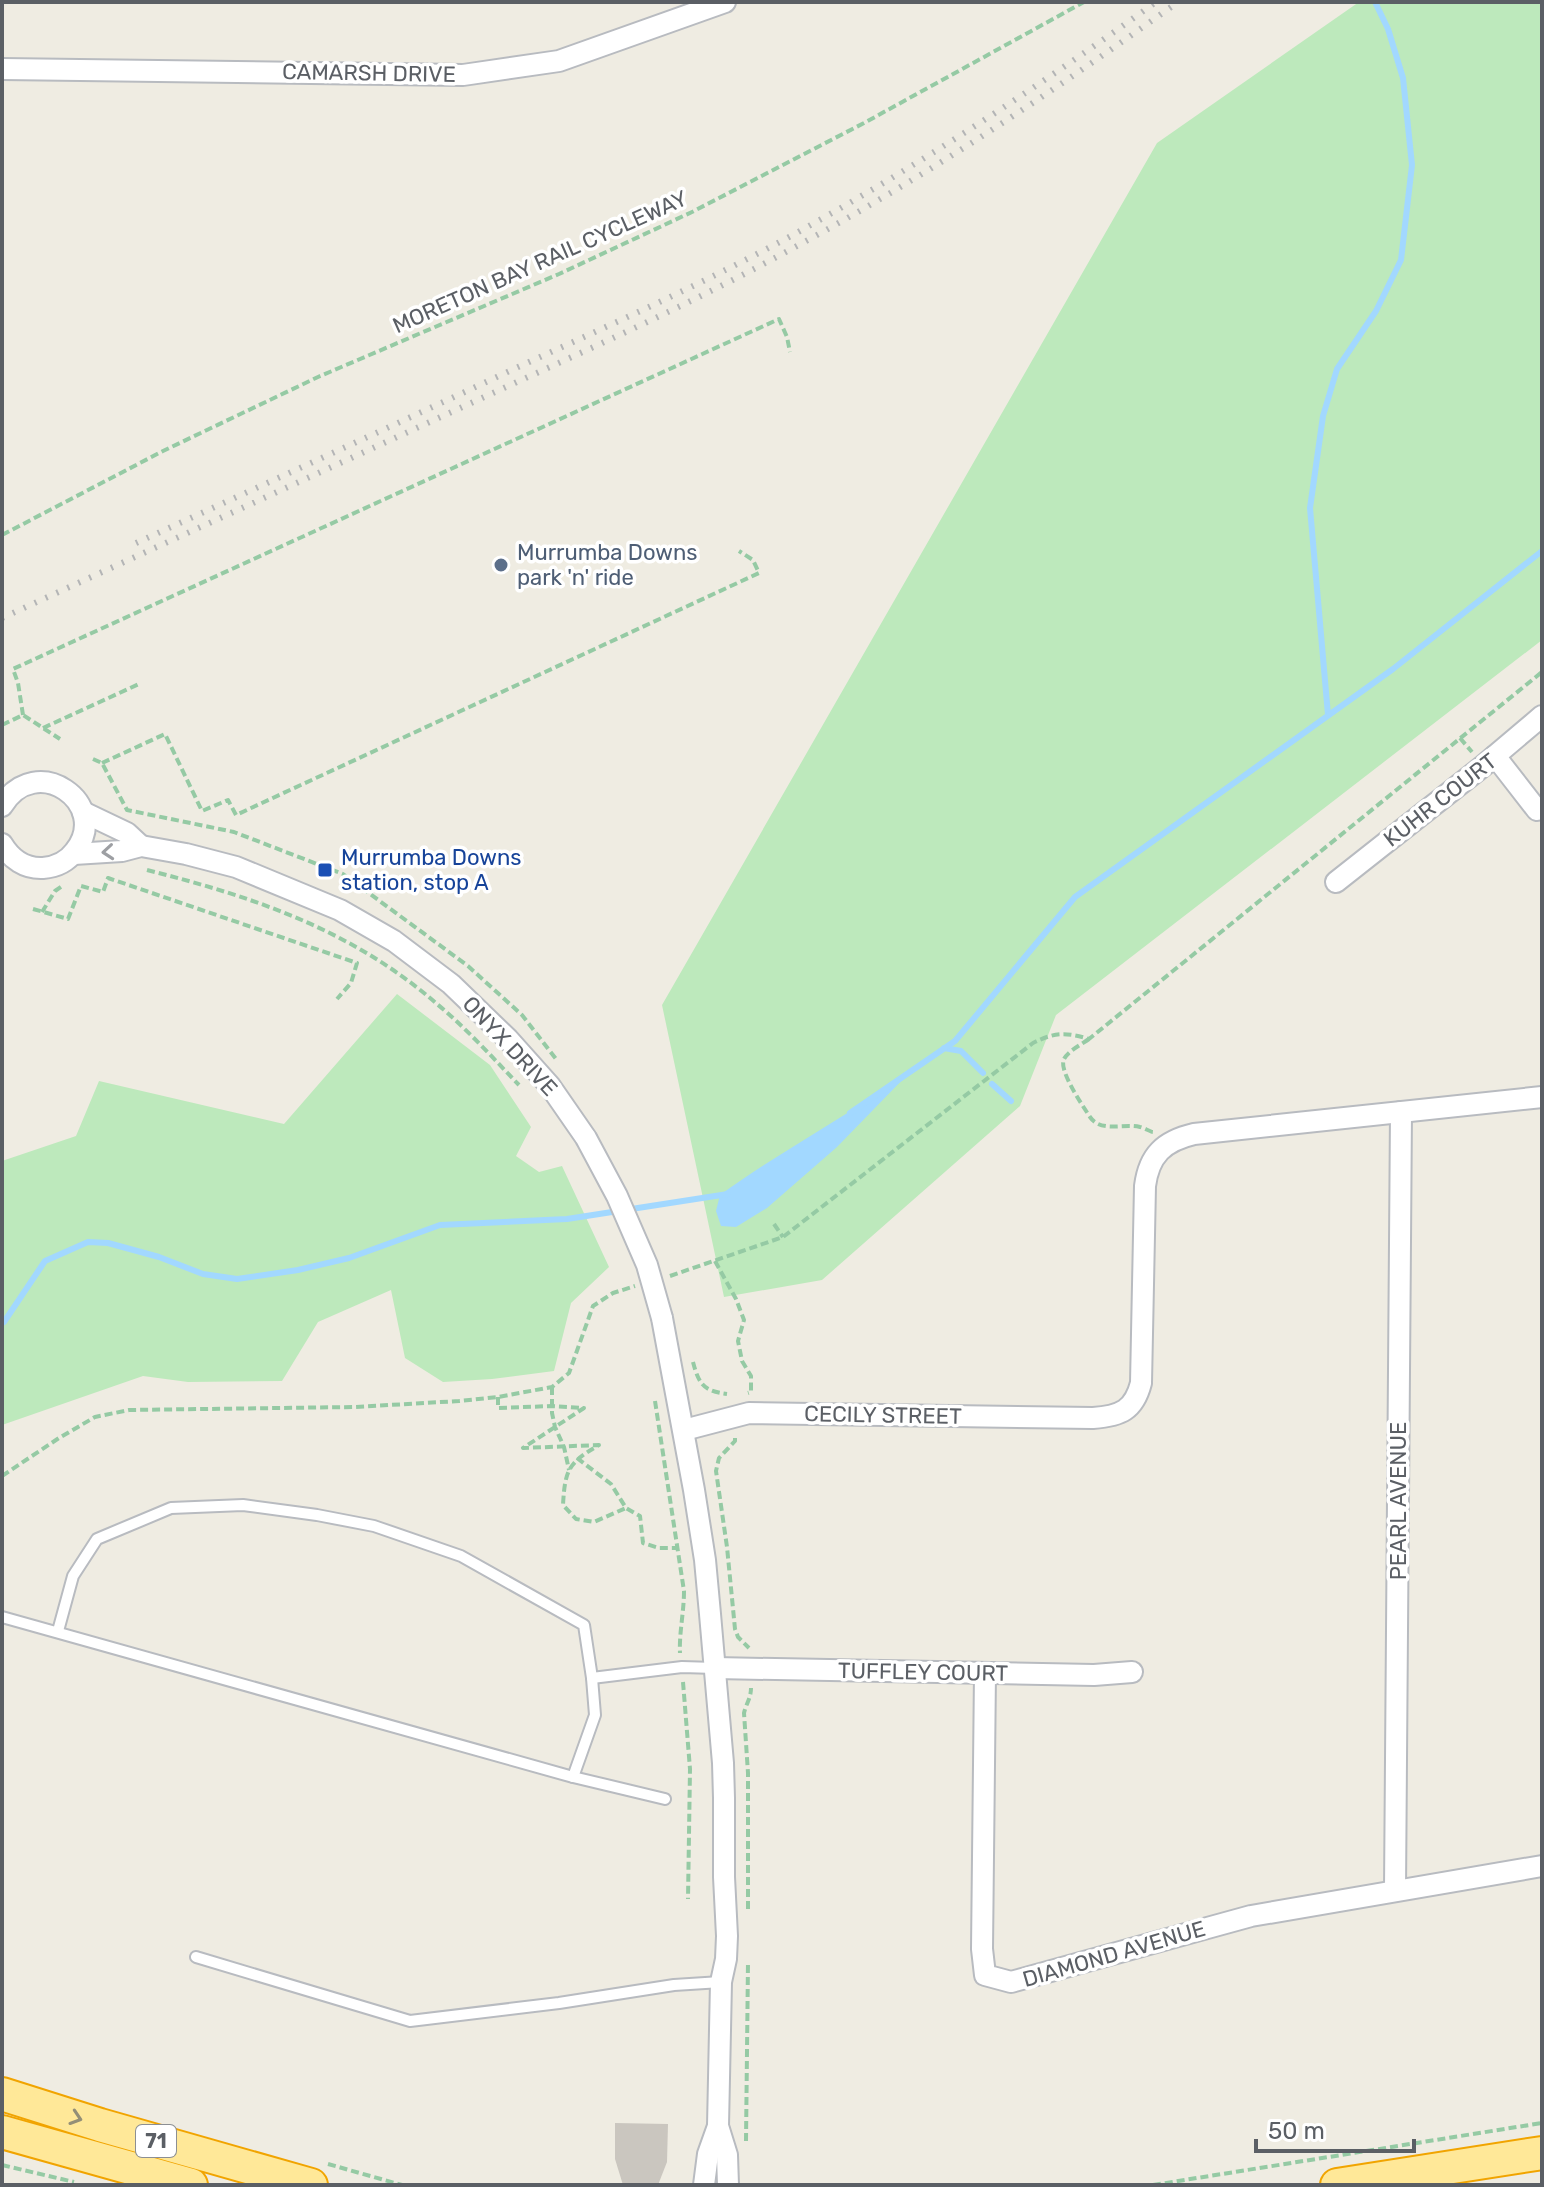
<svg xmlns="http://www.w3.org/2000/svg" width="1544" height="2187" font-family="Rubik,sans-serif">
	<rect width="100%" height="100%" fill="#efece2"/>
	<g fill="#bde9bc">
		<path d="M1359 2H1542V640L1056 1015 1020 1106 822 1280 724 1297 662 1005 1157 143Z"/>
		<path d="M397 994 490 1065 531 1127 516 1156 539 1172 562 1166 609 1267 571 1303 554 1371 492 1379 443 1382 405 1358 391 1290 318 1322 282 1381 188 1382 143 1376 2 1425V1161L76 1136 99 1081 284 1124Z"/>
	</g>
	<path fill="#a2d8ff" d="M909 1073 837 1147 767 1208 736 1227 721 1226 716 1211 720 1195C781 1151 847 1116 909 1073Z"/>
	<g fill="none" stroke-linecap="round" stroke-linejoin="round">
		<g stroke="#a2d8ff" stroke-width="6">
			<path d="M1328 715 1310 508 1323 416 1337 369 1376 311 1401 260 1412 165 1403 78 1388 29 1375 2"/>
			<path d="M944 1048 961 1051 983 1073"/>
			<path d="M992 1084 1011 1101"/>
			<path d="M850 1113 955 1041 1075 897 1393 669 1542 551"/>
			<path d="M2 1323 4 1322 45 1261 88 1242 108 1243 159 1257 203 1274 237 1279 298 1270 349 1258 440 1225 567 1219 728 1194"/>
		</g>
	</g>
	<path fill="#cac6bf" d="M615 2123 668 2124 667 2162 658 2185H623L615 2159Z"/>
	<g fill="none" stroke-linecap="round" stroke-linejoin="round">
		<g stroke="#b8bbc0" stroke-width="14">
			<g id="service">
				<path d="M2 1617 573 1777 665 1799"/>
				<path d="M58 1631 73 1576 97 1539 171 1508 243 1505 317 1515 374 1526 461 1556 584 1625 592 1678 595 1715 573 1777"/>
				<path d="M592 1678 682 1667 715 1668"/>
				<path d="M196 1957 410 2021 559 2003 674 1985 721 1982"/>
			</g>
		</g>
		<g stroke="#b8bbc0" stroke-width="24">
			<g id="minor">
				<path d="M2 69 463 75 559 61 725 2"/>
				<path d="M1495 756 1537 810"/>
				<path d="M2 806C36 750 112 804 75 851 67 862 56 867 43 868 25 869 11 859 2 844"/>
				<path d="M83 812 127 833 141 846"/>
				<path d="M74 854 122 851 141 846 186 854 236 867 340 910 394 941 451 984 508 1039 550 1086 586 1138"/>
				<path d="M1336 882 1483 766 1542 716"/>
				<path d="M662 1318 694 1490 705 1560 710 1614 723 1763 724 1798V1877L727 1936 726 1959 721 1982 718 2126 727 2155 728 2185"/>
				<path d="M684 1430 749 1413 1093 1418C1121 1416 1134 1410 1141 1383L1145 1186C1149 1155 1164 1141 1194 1134L1542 1097"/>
				<path d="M715 1668 1094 1675 1132 1672"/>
				<path d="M985 1673 982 1949 985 1975 1011 1982 1251 1916 1542 1866"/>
				<path d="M1395 1890 1401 1112"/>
				<path d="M704 2185 708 2154 718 2126"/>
			</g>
		</g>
		<g stroke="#f1a400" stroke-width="36">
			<g id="trunk">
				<path d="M2 2094 100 2125 311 2185"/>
				<path d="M2 2132 191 2185"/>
				<path d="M1337 2185 1542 2153"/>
			</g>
		</g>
		<g stroke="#95caa4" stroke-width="4" stroke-dasharray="8 4" stroke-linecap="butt">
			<path d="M2 535 163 451 318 377 559 274 692 212 864 123 1084 2"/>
			<path d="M23 715 18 683 13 669 779 319 787 337 790 352"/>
			<path d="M2 725 23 715 60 739"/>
			<path d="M43 728 139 684"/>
			<path d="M1460 738 1472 752"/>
			<path d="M93 759 102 763 127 810 234 832 343 874 468 966 522 1015 556 1059"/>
			<path d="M102 763 165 734 202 811 228 800 236 815 759 573 753 560 739 551"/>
			<path d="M147 870C254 897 352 930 437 1004 467 1029 493 1058 519 1085"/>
			<path d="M33 909 68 919 81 886 103 892 108 878 357 963 351 983 337 999"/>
			<path d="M42 912 55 891 62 886"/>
			<path d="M1089 1039C1082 1044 1068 1051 1064 1059 1058 1070 1083 1106 1090 1117 1101 1133 1123 1123 1140 1127 1142 1127 1151 1132 1153 1132"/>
			<path d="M774 1224 783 1237"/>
			<path d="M715 1261 736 1299 744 1320 738 1341 742 1361 751 1376V1392L748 1393"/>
			<path d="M670 1276 783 1237 1033 1043C1055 1032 1066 1032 1089 1039L1542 672"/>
			<path d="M693 1362C699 1385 704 1391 727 1394"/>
			<path d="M552 1387V1413L555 1427 564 1447 569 1470"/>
			<path d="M498 1397V1408L552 1406 584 1408 523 1448 599 1445C568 1463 565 1470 563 1505L576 1519 594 1522 626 1508"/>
			<path d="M655 1401 684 1591C684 1612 679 1633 680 1653"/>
			<path d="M735 1438V1441L719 1458 716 1471 727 1547 735 1629 738 1637 749 1648"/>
			<path d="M577 1458 611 1484 626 1508 640 1516 643 1543 659 1548H677"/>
			<path d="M2 1476 59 1438 95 1417 129 1410 355 1407 459 1401 498 1397 552 1387 569 1373 593 1306 613 1293 635 1286"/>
			<path d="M683 1682 690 1769 688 1899"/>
			<path d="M748 1909V1773L744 1713C746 1704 751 1698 751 1688"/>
			<path d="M746 2141 748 1962"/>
			<path d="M328 2164 402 2185"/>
			<path d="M2 2165 74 2182"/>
			<path d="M1153 2185 1542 2123"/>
		</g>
		<use href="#service" stroke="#fff" stroke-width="10"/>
		<use href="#minor" stroke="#fff" stroke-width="20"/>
		<use href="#trunk" stroke="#ffe898" stroke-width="32"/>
		<g stroke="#b4b5b6" stroke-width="6" stroke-dasharray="2 10" stroke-linecap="butt">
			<path d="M136 543C263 485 390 427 516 368 608 326 700 285 789 237 917 167 1038 87 1156 2"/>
			<path d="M2 618C154 548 306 479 458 409 571 357 686 307 795 247 929 175 1054 91 1178 2"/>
		</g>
		<g stroke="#b8bbc0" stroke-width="24" stroke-linecap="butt">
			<path id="minor-bridge" d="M586 1138 617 1196 647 1265 662 1318"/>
		</g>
		<use href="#minor-bridge" stroke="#fff" stroke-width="20"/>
	</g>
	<defs><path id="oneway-chevron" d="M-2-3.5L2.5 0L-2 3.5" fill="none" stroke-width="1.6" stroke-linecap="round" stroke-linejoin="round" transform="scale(2)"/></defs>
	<use stroke="#9d9fa3" href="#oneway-chevron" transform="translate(108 852) rotate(175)"/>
	<use stroke="#948f77" href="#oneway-chevron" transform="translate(76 2118) rotate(18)"/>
	<circle fill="#5c6f8a" stroke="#fff" stroke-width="3" cx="501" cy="565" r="8"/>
	<rect fill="#1a4fb4" stroke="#fff" stroke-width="3" x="317" y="862" width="16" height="16" rx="4"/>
	<g text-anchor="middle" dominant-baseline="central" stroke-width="7" stroke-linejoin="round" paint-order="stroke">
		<rect fill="#fff" stroke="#8c8f93" stroke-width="2" x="136" y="2125" width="40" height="32" rx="6"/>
		<g font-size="20" font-weight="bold" fill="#5b5f65">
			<text x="156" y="2141">71</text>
		</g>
		<g font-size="22" fill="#5b5f65" stroke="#fff">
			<text transform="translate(369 73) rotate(1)">CAMARSH DRIVE</text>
			<text transform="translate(540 262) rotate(-24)">MORETON BAY RAIL CYCLEWAY</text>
			<text transform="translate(1440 800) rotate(-38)">KUHR COURT</text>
			<text transform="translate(510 1046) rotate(47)">ONYX DRIVE</text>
			<text transform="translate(883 1415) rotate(1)">CECILY STREET</text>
			<text transform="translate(1398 1501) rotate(-90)">PEARL AVENUE</text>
			<text transform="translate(923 1672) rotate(1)">TUFFLEY COURT</text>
			<text transform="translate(1114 1954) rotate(-16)">DIAMOND AVENUE</text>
		</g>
		<g font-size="22" fill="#4e5e75" stroke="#fff" text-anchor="start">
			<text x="517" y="552">Murrumba Downs<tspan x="517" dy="25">park 'n' ride</tspan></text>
		</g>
		<g font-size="22" fill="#164399" stroke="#fff" text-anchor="start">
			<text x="341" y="857">Murrumba Downs<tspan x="341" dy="25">station, stop A</tspan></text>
		</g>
	</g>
	<rect width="1544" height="2187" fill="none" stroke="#5b5f65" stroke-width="8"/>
	<path d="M1256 2139v12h158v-12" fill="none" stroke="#5b5f65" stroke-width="4"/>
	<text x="1268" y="2139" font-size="24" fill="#5b5f65" stroke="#ffffff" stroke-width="6" paint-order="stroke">50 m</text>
</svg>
